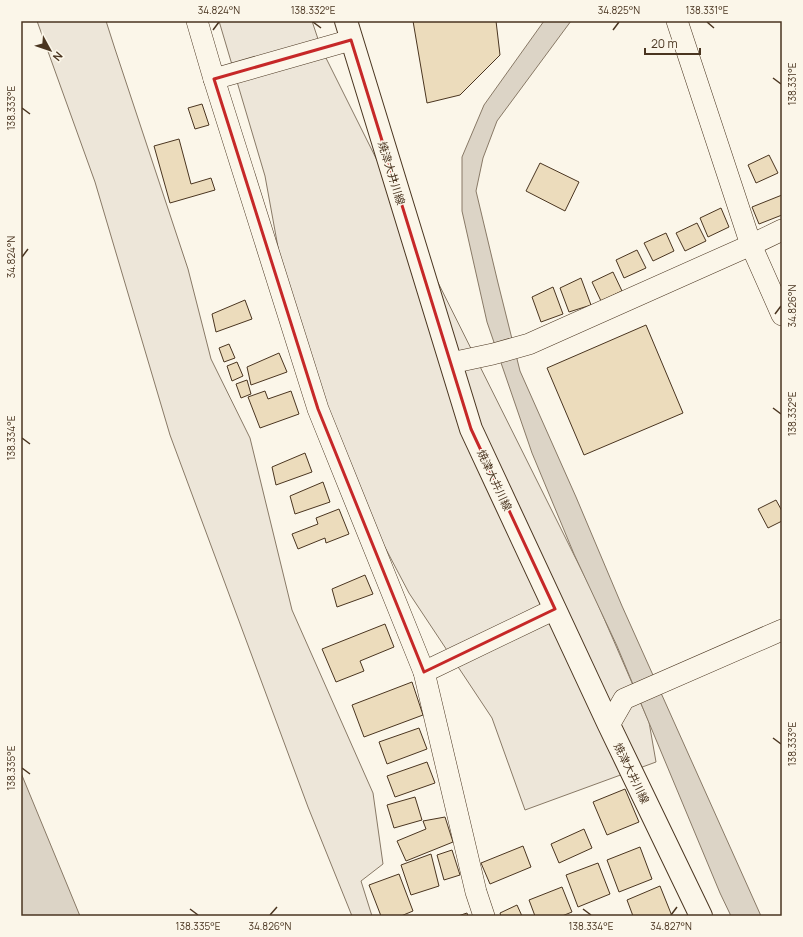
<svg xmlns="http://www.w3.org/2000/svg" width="803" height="937" font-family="Manrope,'Noto Sans JP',sans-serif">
	<rect width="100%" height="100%" fill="#fbf6e9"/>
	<g fill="#ede6d9" stroke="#887966">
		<path d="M37 21H106L115 49 188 269 211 359 250 438 292 610 373 793 383 864 361 881 372 916H352L308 807 170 435 95 182Z"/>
		<path d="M219 21H312L321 48 593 593 649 722 656 762 525 810 492 718 409 593 305 395 265 176Z"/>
	</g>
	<g fill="#dcd4c6" stroke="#887966">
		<path d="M544 21H571L497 121 483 158 476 191 498 283 520 371 576 497 622 606 761 916H731L720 893 617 646 574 554 532 453 487 322 462 211V157L484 105Z"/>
		<path d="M21 773 80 916H21Z"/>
	</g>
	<g fill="#ecdcbc" stroke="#4a3520">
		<path d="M413 21H496L500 55 460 95 427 103Z"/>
		<path d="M202 104 209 125 195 129 188 108Z"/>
		<path d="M179 139 191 184 211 178 215 190 170 203 154 146Z"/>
		<path d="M769 155 778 173 756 183 748 165Z"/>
		<path d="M540 163 579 182 565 211 526 191Z"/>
		<path d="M782 195V215L759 224 752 207Z"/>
		<path d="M721 208 729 227 708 237 700 218Z"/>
		<path d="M697 223 706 241 685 251 676 233Z"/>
		<path d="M666 233 674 251 653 261 644 243Z"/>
		<path d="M637 250 646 268 624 278 616 260Z"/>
		<path d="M613 272 622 291 601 301 592 282Z"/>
		<path d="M581 278 591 305 569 312 560 288Z"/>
		<path d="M553 287 563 314 541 322 532 297Z"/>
		<path d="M245 300 252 319 216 332 212 314Z"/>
		<path d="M646 325 683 413 584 455 547 368Z"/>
		<path d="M229 344 235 358 224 362 219 348Z"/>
		<path d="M279 353 287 372 251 385 247 367Z"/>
		<path d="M237 362 243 376 232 381 227 366Z"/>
		<path d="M247 380 251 394 241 398 236 384Z"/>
		<path d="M265 391 268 399 291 391 299 414 260 428 248 397Z"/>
		<path d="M305 453 312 472 276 485 272 467Z"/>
		<path d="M323 482 330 502 295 514 290 496Z"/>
		<path d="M776 500 782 511V521L768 528 758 509Z"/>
		<path d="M339 509 349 534 326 543 325 538 298 549 292 534 318 524 316 518Z"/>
		<path d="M365 575 373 594 337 607 332 589Z"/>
		<path d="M385 624 394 647 360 661 364 671 336 682 322 649Z"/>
		<path d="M412 682 423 715 364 737 352 705Z"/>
		<path d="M419 728 427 749 387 764 379 742Z"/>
		<path d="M427 762 435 783 395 797 387 776Z"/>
		<path d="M625 789 639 822 607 835 593 802Z"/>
		<path d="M415 797 422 820 394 828 387 805Z"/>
		<path d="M445 817 453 842 406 861 397 841 426 829 423 821Z"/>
		<path d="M584 829 592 848 559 863 551 844Z"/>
		<path d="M523 846 531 867 490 884 481 863Z"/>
		<path d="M640 847 652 879 619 892 607 860Z"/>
		<path d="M452 850 460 875 444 880 437 855Z"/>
		<path d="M431 854 439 886 411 895 401 865Z"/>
		<path d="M598 863 610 894 578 907 566 875Z"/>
		<path d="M399 874 413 911 401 916H381L369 885Z"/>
		<path d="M660 886 672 916H633L627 900Z"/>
		<path d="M562 887 572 912 562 916H535L529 900Z"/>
		<path d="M517 905 522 916H501L500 913Z"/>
		<path d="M467 913 468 916H458Z"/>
	</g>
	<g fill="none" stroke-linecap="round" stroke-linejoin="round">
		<g stroke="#4a3520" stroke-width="22">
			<g id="minor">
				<path d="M197 21 214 79 318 409 424 672 476 892 484 916"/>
				<path d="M677 21 751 245 782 315"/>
				<path d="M214 79 351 40"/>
				<path d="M451 363 493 354 529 344 751 245 782 230"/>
				<path d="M424 672 555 609"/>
				<path d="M609 725 624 699 782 630"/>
			</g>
		</g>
		<g stroke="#4a3520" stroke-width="24">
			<path id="major" d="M346 21 471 429 609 725 701 916"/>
		</g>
		<use href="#minor" stroke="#fbf6e9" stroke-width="21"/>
		<use href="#major" stroke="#fbf6e9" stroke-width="22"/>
	</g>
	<path fill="none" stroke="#c62828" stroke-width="3" stroke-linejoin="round" d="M351 40 471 429 555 609 424 672 318 409 214 79Z"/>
	<path fill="none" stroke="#4a3520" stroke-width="1.5" d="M313 22 321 28M707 22 714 28M213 30 219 22M613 30 619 22M773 78 781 84M22 108 30 114M22 257 28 249M775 314 781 306M773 408 781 414M22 438 30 444M773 738 781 744M22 768 30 774M190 909 198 915M583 909 591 915M270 915 277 907M671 915 677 907"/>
	<g text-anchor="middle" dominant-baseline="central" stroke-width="3" stroke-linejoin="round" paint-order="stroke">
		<g font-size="11" fill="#4a3520" stroke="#fbf6e9">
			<text transform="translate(392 173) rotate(73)">焼津大井川線</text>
			<text transform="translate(495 480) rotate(65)">焼津大井川線</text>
			<text transform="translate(632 773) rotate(64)">焼津大井川線</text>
		</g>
	</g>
	<rect width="803" height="937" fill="none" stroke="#fbf6e9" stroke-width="44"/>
	<g transform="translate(50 50) rotate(130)" stroke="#fbf6e9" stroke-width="3" paint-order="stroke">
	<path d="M0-3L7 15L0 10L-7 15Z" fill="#4a3520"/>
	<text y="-6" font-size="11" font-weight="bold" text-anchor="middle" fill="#4a3520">N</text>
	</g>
	<path d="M645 48v6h55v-6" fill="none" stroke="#4a3520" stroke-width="2"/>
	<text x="651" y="48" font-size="12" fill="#4a3520" stroke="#fbf6e9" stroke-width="3" paint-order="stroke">20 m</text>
	<rect x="22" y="22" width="759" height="893" fill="none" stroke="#4a3520" stroke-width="1.5"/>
	<g font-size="10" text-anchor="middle" fill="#4a3520">
		<text x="219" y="14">34.824°N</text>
		<text x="313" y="14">138.332°E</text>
		<text x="619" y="14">34.825°N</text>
		<text x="707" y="14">138.331°E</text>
		<text transform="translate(792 84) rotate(-90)" y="4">138.331°E</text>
		<text transform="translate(11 108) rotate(-90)" y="4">138.333°E</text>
		<text transform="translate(11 257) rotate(-90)" y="4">34.824°N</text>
		<text transform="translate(792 306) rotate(-90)" y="4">34.826°N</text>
		<text transform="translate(792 414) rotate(-90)" y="4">138.332°E</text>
		<text transform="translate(11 438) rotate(-90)" y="4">138.334°E</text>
		<text transform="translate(792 744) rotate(-90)" y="4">138.333°E</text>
		<text transform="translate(11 768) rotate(-90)" y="4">138.335°E</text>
		<text x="198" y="930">138.335°E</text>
		<text x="270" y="930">34.826°N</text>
		<text x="591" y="930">138.334°E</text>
		<text x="671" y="930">34.827°N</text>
	</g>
</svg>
